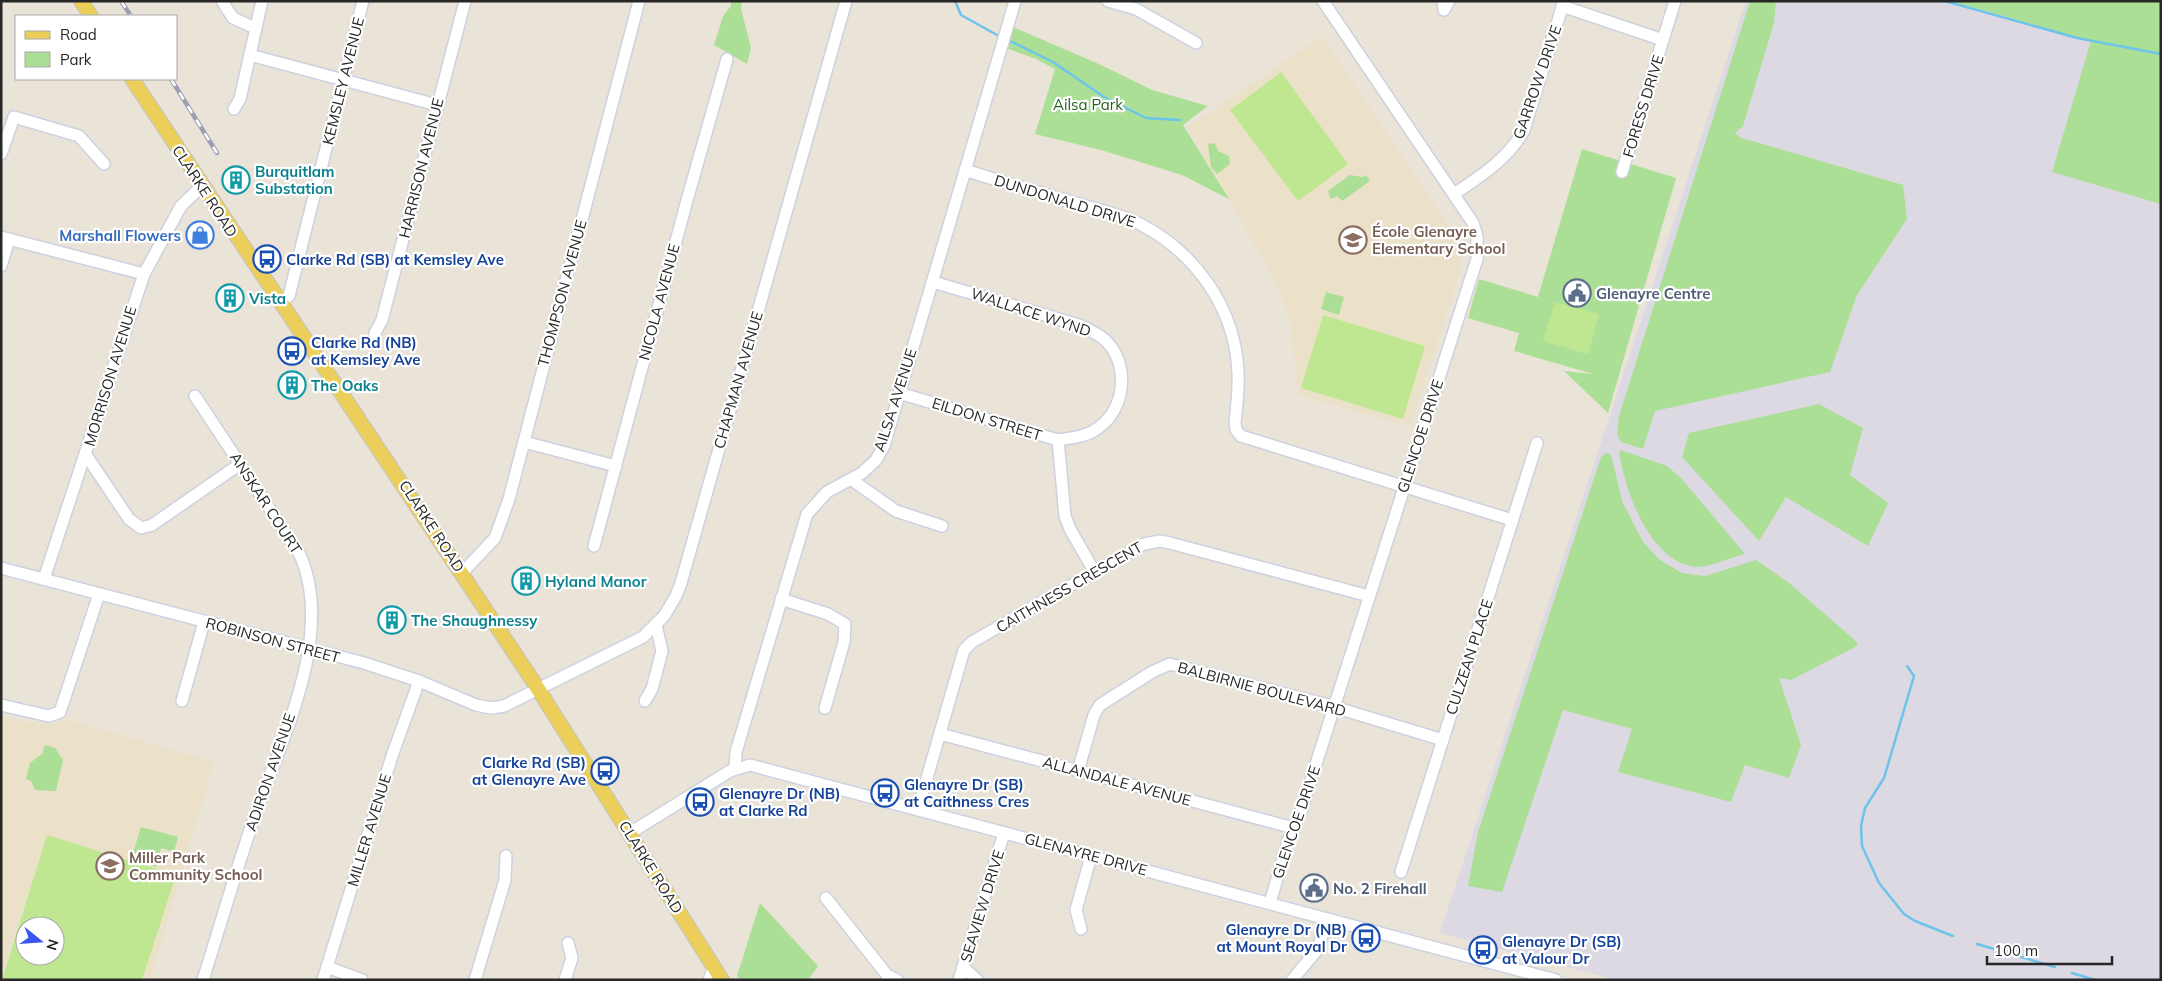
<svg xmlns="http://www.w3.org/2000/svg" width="2162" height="981" font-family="Mulish,sans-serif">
	<rect width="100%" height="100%" fill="#e9e3d8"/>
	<path fill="#dcd9e2" d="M1746 1H2161V980H1616L1440 933Z"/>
	<g fill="#ebe1c8" fill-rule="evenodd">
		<path d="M1322 36 1449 225 1461 254 1460 273 1410 427 1298 395 1292 332 1285 305 1273 278 1237 213 1187 128Z"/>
		<path d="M1 716 23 722 54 724 66 719 214 762 150 980H2L28 890 1 978ZM25 926H55V956H25Z"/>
	</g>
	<g fill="#acdf96">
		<path d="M731 1H742L741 9 751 47 747 64 714 45 723 16 731 6Z"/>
		<path d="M1750 1H1776L1774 23 1743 126 1735 133 1742 138 1903 185 1907 219 1857 295 1830 372 1655 411 1643 449 1621 442 1617 435 1619 416Z"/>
		<path d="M1951 1H2161V204L2052 172 2091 41Z"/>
		<path d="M1013 27 1101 65 1152 90 1208 106 1183 125 1229 199 1182 175 1101 150 1035 134 1055 69 1036 59 1006 48Z"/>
		<path d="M1215 143 1218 151 1229 156 1230 164 1217 174 1211 167 1208 144Z"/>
		<path d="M1582 149 1676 178 1608 413 1564 371 1593 374 1514 351 1519 333 1468 318 1479 279 1538 297Z"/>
		<path d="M1350 175 1362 177 1366 175 1370 181 1342 201 1337 196 1331 199 1328 191Z"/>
		<path d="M1326 292 1344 297 1339 315 1321 309Z"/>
		<path d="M1819 404 1863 428 1850 475 1888 503 1868 546 1786 497 1759 541 1682 457 1689 433Z"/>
		<path d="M1621 450 1667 466 1681 478 1745 554C1732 557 1708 568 1696 567 1649 562 1625 490 1619 452Z"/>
		<path d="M1606 453 1610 454 1612 458 1622 501 1643 542 1660 560 1682 573 1705 576 1756 560 1788 582 1858 643 1855 647 1791 680 1779 678 1801 745 1789 778 1745 765 1731 802 1618 772 1632 729 1563 710 1502 892 1468 886 1478 832 1601 457Z"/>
		<path d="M45 745 55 748 63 760 56 791 35 790 31 781 26 779 30 763 42 754Z"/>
		<path d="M141 827 178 837 174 852 161 848 156 867 131 859Z"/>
		<path d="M760 903 818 966 808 980H740L737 976Z"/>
	</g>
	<g fill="#bfe791" fill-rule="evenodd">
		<path d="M1281 72 1348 164 1298 201 1230 110Z"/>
		<path d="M1555 302 1599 314 1588 354 1543 341Z"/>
		<path d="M1323 315 1425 346 1403 419 1301 388Z"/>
		<path d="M47 835 176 875 142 980H2ZM25 926H55V956H25Z"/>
	</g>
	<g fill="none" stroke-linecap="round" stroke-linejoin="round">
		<g stroke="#6dc4ea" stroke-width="2.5">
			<path d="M955 1 961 15 997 35"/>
			<path d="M1945 1 2077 38 2161 54"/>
			<path d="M1010 41 1053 62 1104 97 1146 118 1180 120"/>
			<path d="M1907 666 1914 676 1884 778 1865 808 1861 826 1862 846 1879 883 1904 914 1915 921 1953 936"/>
			<path d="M1977 944 2055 967"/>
			<path d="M2072 973 2095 980"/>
		</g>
		<g stroke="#ced1e0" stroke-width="14">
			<g id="minor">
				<path d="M222 1 233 18 255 28"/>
				<path d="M1108 1 1136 9 1196 43"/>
				<path d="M1443 1 1444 10 1449 1"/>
				<path d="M1562 6 1663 40"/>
				<path d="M250 55 437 105"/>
				<path d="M234 109 240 99 262 1"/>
				<path d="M1 154 14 117 79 136 104 164"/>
				<path d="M965 170C1004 183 1043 193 1082 205 1101 210 1122 215 1140 224 1196 253 1235 308 1238 372 1239 388 1237 405 1235 422L1236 430 1241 436 1512 520"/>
				<path d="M1622 172 1675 1"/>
				<path d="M1454 194C1481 176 1508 159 1524 130L1564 1"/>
				<path d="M1 237 144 274"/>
				<path d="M1 266 9 239"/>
				<path d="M933 282 1079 325C1088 329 1097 333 1105 340 1130 363 1126 409 1098 428 1086 437 1072 438 1058 440"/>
				<path d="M280 302 289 296 363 1"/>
				<path d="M375 333 382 320 465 1"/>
				<path d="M899 393 1058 440 1065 516 1070 529 1094 571"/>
				<path d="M195 396 299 553C338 636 277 747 251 827 234 878 219 929 203 980"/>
				<path d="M524 442 616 466"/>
				<path d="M86 455 129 519 141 528 152 525 240 464"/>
				<path d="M852 480 896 511 942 526"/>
				<path d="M594 546 686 204 727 59"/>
				<path d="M1 568 364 663 419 681 476 705 491 708 504 706 643 637 664 616 676 596 681 583 846 1"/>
				<path d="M462 573 495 538 509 499 639 1"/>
				<path d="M44 579 144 274 181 206 202 186"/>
				<path d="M781 599 828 614 845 624 844 642 825 708"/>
				<path d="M182 701 204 622"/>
				<path d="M645 701 652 689 662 651 656 625"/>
				<path d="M1 705 49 716 60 712 99 594"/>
				<path d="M940 734 1294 828"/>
				<path d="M735 769 736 752 807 514 827 492 862 473 876 460 884 446 1015 1"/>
				<path d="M1078 771 1094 715 1100 705 1152 672 1170 664 1324 704 1443 740"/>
				<path d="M918 809 964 650 972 642 1144 544 1160 541 1170 543 1369 596"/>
				<path d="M630 833 730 771 750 765 1556 980"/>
				<path d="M1401 872 1537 443"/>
				<path d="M826 898 887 975 897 980"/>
				<path d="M1270 903 1287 844 1301 811 1477 259V236L1473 223 1323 1"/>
				<path d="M1081 929 1076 910 1091 856"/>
				<path d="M327 967 362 980"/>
				<path d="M963 967 977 980"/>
				<path d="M323 980 392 756 419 681"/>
				<path d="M475 980 505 880 506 856"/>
				<path d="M565 980 572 958 568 943"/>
				<path d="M709 980 714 966"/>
				<path d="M959 980 1004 833"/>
				<path d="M1292 980 1318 949 1327 919"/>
			</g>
		</g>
		<g stroke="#c3c3c3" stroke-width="16">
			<g id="major">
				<path d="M81 1 91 16"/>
				<path d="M132 79 533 681 722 980"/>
			</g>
		</g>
		<use href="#minor" stroke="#fff" stroke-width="11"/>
		<use href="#major" stroke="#eccf5b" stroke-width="14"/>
		<g stroke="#9c9eb1" stroke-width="4.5">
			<g id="rail">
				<path d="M121 1 131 16"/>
				<path d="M171 79 217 153"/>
			</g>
		</g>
		<use href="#rail" stroke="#fff" stroke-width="2.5" stroke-dasharray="8" stroke-linecap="butt"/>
	</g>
	<defs>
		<g id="building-ring" transform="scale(1.4375)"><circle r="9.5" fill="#fff" stroke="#0f9aa8" stroke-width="1.5"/><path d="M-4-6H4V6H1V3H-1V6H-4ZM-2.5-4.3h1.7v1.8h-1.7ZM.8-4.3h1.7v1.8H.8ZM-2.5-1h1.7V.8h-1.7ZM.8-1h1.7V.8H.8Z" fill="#0f9aa8"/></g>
		<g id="shop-ring" transform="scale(1.4375)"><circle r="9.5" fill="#fff" stroke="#3f7fe0" stroke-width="1.5"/><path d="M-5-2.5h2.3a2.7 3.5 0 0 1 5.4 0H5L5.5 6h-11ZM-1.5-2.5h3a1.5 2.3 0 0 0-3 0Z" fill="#3f7fe0"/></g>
		<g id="school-ring" transform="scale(1.4375)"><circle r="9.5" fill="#fff" stroke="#8d6e63" stroke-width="1.5"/><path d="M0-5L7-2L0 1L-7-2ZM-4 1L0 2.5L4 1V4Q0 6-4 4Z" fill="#8d6e63"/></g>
		<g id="bus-ring" transform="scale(1.4375)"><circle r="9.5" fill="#fff" stroke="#1a4fb4" stroke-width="1.5"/><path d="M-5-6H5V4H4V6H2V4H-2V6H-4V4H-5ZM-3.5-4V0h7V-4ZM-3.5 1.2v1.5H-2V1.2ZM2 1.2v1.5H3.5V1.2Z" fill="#1a4fb4"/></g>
		<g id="civic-ring" transform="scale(1.4375)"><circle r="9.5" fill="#fff" stroke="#5c6f8a" stroke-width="1.5"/><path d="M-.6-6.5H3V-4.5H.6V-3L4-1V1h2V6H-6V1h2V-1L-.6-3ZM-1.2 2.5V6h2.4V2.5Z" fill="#5c6f8a"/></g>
	</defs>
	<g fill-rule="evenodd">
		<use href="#building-ring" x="236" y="180"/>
		<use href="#shop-ring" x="200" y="235"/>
		<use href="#school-ring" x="1353" y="240"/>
		<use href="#bus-ring" x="267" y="259"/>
		<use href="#civic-ring" x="1577" y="293"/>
		<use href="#building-ring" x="230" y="298"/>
		<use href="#bus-ring" x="292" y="351"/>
		<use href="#building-ring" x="292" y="385"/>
		<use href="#building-ring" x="526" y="581"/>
		<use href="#building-ring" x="392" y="620"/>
		<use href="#bus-ring" x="605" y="771"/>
		<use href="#bus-ring" x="885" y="793"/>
		<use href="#bus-ring" x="700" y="802"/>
		<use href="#school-ring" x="110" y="866"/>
		<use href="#civic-ring" x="1314" y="888"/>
		<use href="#bus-ring" x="1366" y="938"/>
		<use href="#bus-ring" x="1483" y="950"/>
	</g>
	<g text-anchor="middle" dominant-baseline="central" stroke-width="4.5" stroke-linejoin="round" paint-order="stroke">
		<g font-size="15" fill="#272727" stroke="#fff">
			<text transform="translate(343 81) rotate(-76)">KEMSLEY AVENUE</text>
			<text transform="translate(1537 82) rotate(-71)">GARROW DRIVE</text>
			<text transform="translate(1643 106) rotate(-73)">FORESS DRIVE</text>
			<text transform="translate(421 168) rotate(-76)">HARRISON AVENUE</text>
			<text transform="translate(205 191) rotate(57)">CLARKE ROAD</text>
			<text transform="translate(1065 201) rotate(17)">DUNDONALD DRIVE</text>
			<text transform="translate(562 293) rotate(-75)">THOMPSON AVENUE</text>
			<text transform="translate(659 302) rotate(-75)">NICOLA AVENUE</text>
			<text transform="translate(1031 312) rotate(18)">WALLACE WYND</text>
			<text transform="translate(110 376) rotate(-73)">MORRISON AVENUE</text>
			<text transform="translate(738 380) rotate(-74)">CHAPMAN AVENUE</text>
			<text transform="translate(895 400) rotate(-72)">AILSA AVENUE</text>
			<text transform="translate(987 419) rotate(17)">EILDON STREET</text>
			<text transform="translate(1420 436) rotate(-72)">GLENCOE DRIVE</text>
			<text transform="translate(266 503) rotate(57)">ANSKAR COURT</text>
			<text transform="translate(432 526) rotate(57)">CLARKE ROAD</text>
			<text transform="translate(1069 587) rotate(-30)">CAITHNESS CRESCENT</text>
			<text transform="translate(273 640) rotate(15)">ROBINSON STREET</text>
			<text transform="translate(1469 657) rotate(-72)">CULZEAN PLACE</text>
			<text transform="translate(1262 689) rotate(15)">BALBIRNIE BOULEVARD</text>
			<text transform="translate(270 772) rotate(-71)">ADIRON AVENUE</text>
			<text transform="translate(1117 781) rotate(15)">ALLANDALE AVENUE</text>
			<text transform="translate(1296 822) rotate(-71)">GLENCOE DRIVE</text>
			<text transform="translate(369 830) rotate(-73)">MILLER AVENUE</text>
			<text transform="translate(1086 854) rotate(15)">GLENAYRE DRIVE</text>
			<text transform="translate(651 867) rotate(58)">CLARKE ROAD</text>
			<text transform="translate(982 906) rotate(-73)">SEAVIEW DRIVE</text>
		</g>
		<g font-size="15" fill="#27601b" stroke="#fff">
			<text x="1088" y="104">Ailsa Park</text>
		</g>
		<g font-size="15" font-weight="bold" fill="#0d838f" stroke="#fff" text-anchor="start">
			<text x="255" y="171">Burquitlam<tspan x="255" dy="17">Substation</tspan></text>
			<text x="249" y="298">Vista</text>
			<text x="311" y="385">The Oaks</text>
			<text x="545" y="581">Hyland Manor</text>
			<text x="411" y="620">The Shaughnessy</text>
		</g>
		<g font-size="15" font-weight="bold" fill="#785e54" stroke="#fff" text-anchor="start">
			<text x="1372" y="231">École Glenayre<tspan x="1372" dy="17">Elementary School</tspan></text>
			<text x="129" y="857">Miller Park<tspan x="129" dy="17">Community School</tspan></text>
		</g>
		<g font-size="15" font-weight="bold" fill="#366cbe" stroke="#fff" text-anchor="end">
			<text x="181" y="235">Marshall Flowers</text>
		</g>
		<g font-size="15" font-weight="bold" fill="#164399" stroke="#fff" text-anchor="start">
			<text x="286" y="259">Clarke Rd (SB) at Kemsley Ave</text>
			<text x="311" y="342">Clarke Rd (NB)<tspan x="311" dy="17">at Kemsley Ave</tspan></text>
			<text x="586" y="762" text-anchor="end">Clarke Rd (SB)<tspan x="586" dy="17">at Glenayre Ave</tspan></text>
			<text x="904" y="784">Glenayre Dr (SB)<tspan x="904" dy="17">at Caithness Cres</tspan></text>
			<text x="719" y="793">Glenayre Dr (NB)<tspan x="719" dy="17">at Clarke Rd</tspan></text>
			<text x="1347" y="929" text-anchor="end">Glenayre Dr (NB)<tspan x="1347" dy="17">at Mount Royal Dr</tspan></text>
			<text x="1502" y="941">Glenayre Dr (SB)<tspan x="1502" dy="17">at Valour Dr</tspan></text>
		</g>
		<g font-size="15" font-weight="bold" fill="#4e5e75" stroke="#fff" text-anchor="start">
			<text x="1596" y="293">Glenayre Centre</text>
			<text x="1333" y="888">No. 2 Firehall</text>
		</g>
	</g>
	<rect width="2162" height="981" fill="none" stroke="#272727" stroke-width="5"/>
	<rect x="15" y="15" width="162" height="65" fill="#ffffff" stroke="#a9a9a9"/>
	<rect x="25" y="31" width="25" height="8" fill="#eccf5b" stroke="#a9a9a9"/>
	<text x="60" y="40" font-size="15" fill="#272727">Road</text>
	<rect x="25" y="52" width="25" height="15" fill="#acdf96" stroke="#a9a9a9"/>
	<text x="60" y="65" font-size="15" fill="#272727">Park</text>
	<g transform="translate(40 941) rotate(107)"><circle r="24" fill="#ffffff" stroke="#a9a9a9"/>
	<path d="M0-4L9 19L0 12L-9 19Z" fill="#3b56f4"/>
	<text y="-8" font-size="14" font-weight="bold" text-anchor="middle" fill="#272727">N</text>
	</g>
	<path d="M1987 956v8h125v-8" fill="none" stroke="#272727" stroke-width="2.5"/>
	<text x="1994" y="956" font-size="15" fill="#272727" stroke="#ffffff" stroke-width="4" paint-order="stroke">100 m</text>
</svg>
